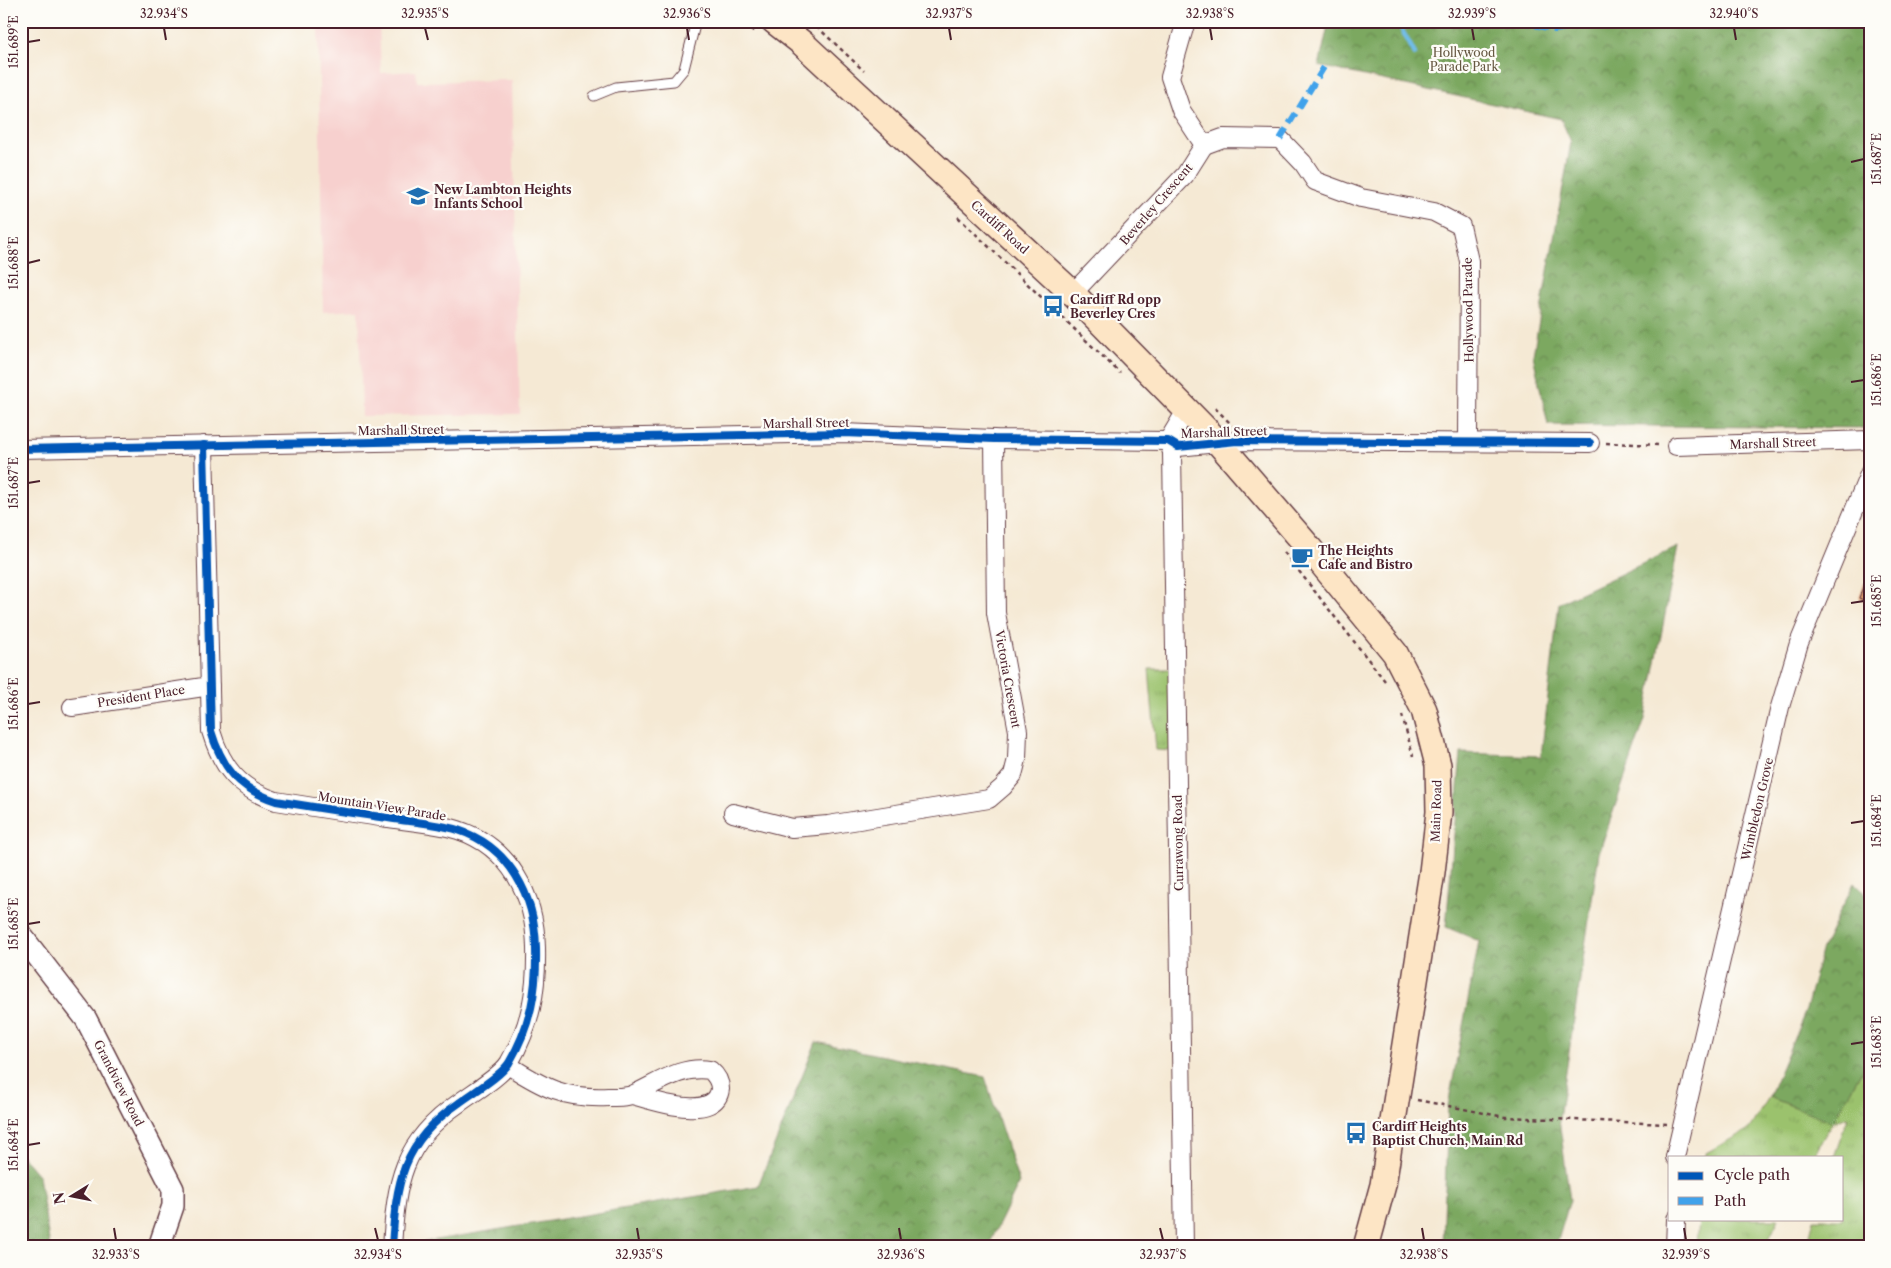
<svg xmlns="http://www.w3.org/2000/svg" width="1891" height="1268" font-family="'Libre Caslon Text',serif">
	<defs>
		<pattern id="grass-tufts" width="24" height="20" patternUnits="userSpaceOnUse" patternTransform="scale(1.25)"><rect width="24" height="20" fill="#9bc26d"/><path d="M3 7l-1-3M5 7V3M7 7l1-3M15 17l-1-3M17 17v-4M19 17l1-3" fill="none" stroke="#87a65f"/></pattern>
		<pattern id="forest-crowns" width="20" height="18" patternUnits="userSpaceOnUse" patternTransform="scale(1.25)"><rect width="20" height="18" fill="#7ca860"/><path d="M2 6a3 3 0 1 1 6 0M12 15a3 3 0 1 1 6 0" fill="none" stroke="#68884f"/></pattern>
	</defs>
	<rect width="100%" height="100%" fill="#fdfcf7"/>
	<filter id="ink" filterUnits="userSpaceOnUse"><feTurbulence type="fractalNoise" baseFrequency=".02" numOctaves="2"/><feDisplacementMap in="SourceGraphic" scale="10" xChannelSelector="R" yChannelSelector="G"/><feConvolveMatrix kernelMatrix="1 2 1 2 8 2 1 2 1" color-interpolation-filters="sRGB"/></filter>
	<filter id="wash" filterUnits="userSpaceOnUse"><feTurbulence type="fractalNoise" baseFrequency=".0096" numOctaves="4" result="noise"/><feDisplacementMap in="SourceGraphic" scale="20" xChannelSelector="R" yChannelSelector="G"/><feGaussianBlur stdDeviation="1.12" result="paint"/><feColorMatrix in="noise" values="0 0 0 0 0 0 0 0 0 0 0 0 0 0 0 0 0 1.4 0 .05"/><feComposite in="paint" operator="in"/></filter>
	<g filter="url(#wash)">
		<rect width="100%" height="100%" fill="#f5e9d4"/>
		<path fill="#f7d0ce" d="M318 21H379L381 73 416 71 417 82 512 80 520 414 362 416 359 310 323 312Z"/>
		<g fill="url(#grass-tufts)" stroke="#72704c">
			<path d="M1149 669H1171L1173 751 1156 750Z"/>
			<path d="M1870 1056V1247H1807L1814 1219H1842V1157H1834L1848 1117 1832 1122 1813 1157H1706V1153L1749 1129 1769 1097 1833 1121Z"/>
			<path d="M1699 1219H1779L1765 1247H1697Z"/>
		</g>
		<g fill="url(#forest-crowns)" stroke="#636446">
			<path d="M1329 21H1870V428L1548 425 1533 355 1571 142 1561 119 1319 66Z"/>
			<path d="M1678 547 1645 719 1599 853 1559 1119 1570 1200 1556 1247H1443L1448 1106 1479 941 1446 927 1461 753 1541 756 1559 603Z"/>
			<path d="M1854 883 1870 897V1056L1833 1122 1769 1097 1806 1010 1821 951Z"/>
			<path d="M816 1042 985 1077 1019 1183 988 1247H418V1243L758 1186Z"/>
			<path d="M21 1155 39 1176 50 1247H21Z"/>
		</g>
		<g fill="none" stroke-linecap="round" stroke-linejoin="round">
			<path stroke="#71bdeb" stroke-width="4.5" d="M1397 21 1415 54"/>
		</g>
		<g id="blocks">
			<path fill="#d79569" d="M1864 584 1870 586V603L1859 598Z"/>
		</g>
	</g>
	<g filter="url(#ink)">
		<use href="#blocks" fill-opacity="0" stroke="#643d44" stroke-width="1"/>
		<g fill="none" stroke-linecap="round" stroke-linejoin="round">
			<g stroke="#643d44" stroke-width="11">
				<path id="service" d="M594 96 616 87 674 81 684 69 696 21"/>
			</g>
			<g stroke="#643d44" stroke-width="20">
				<g id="minor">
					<path d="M1204 145 1223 138 1280 139 1303 163 1315 181 1361 198 1434 212 1461 226 1469 261 1468 440"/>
					<path d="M1073 293 1185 175 1204 145 1181 110 1170 77 1186 21"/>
					<path d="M204 445 211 731C222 768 239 789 276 801 313 807 350 813 388 818 411 822 436 823 458 830 510 847 535 896 536 948 537 991 531 1025 509 1063 500 1077 472 1093 459 1103 402 1142 396 1182 392 1247"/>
					<path d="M1676 446 1870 440"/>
					<path d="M21 449 843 433 994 439 1168 441 1178 447 1237 441 1590 443"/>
					<path d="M72 707 210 686"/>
					<path d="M733 813 792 828 828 825 989 799 1003 787 1013 775 1017 759 1018 731 996 613 994 439"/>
					<path d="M508 1065C544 1088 564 1099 608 1097 616 1097 626 1098 634 1094 658 1083 682 1065 710 1070 716 1075 720 1081 720 1089 716 1123 651 1100 633 1095"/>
					<path d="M1675 1157 1780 707 1799 643 1870 472"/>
					<path d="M1184 1247 1172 452 1168 441 1186 411"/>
					<path d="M1675 1247 1676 1219"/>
				</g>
			</g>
			<g stroke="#643d44" stroke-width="24">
				<path id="tertiary" d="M21 935 86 1019 173 1189V1206L159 1247"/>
			</g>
			<g stroke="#643d44" stroke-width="28">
				<path id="secondary" d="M774 21 802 43 1069 290 1218 442 1305 543 1395 653 1424 710 1438 765 1439 812 1432 872 1383 1185 1366 1247"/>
			</g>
			<g stroke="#643d44" stroke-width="2.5" stroke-dasharray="4 4" stroke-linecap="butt">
				<path d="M737 21 757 33"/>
				<path d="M811 21 864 71"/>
				<path d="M958 217 1120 373"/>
				<path d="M1215 408 1232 425"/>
				<path d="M1606 443 1661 445"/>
				<path d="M1284 552 1385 681"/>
				<path d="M1402 715 1413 756"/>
				<path d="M1417 1100 1505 1117 1667 1124"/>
			</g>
			<use href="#service" stroke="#fff" stroke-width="9"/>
			<use href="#minor" stroke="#fff" stroke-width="18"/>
			<use href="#tertiary" stroke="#fff" stroke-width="21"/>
			<use href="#secondary" stroke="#fde5c5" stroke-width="25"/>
			<g stroke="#40a2eb" stroke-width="6" stroke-dasharray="12 6" stroke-linecap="butt">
				<path d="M1518 21 1555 30 1606 21"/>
				<path d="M1280 139 1324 67"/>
			</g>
			<g stroke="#fdfcf7" stroke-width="11">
				<g id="cycleway">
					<path d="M204 445 211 731C222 768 239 789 276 801 313 807 350 813 388 818 411 822 436 823 458 830 510 847 535 896 536 948 537 991 531 1025 509 1063 500 1077 472 1093 459 1103 402 1142 396 1182 392 1247"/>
					<path d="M21 449 843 433 994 439 1168 441 1178 447 1237 441 1590 443"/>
				</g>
			</g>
			<use href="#cycleway" stroke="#0057b8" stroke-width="8"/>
		</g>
	</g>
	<path fill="none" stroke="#4a1f2b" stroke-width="2" d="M164 28 166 40M425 28 428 40M687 28 689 40M949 28 951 40M1210 28 1212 40M1472 28 1474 40M1734 28 1736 40M28 42 40 40M1851 162 1864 159M28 263 40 260M1851 382 1864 380M28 483 40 481M1851 603 1864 601M28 704 40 702M1851 823 1864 821M28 924 40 922M1851 1044 1864 1042M28 1145 40 1143M114 1228 116 1240M375 1228 378 1240M637 1228 639 1240M899 1228 901 1240M1160 1228 1163 1240M1422 1228 1424 1240M1684 1228 1686 1240"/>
	<defs>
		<g id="school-bare" transform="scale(1.725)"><path d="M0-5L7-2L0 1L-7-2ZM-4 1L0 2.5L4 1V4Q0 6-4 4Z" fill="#1f6fb2" stroke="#fdfcf7" stroke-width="2.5" paint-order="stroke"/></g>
		<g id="bus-bare" transform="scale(1.725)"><path d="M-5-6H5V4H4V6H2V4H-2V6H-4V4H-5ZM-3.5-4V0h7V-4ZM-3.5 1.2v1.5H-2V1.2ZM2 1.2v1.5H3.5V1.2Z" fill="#1f6fb2" stroke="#fdfcf7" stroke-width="2.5" paint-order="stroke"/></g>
		<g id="cafe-bare" transform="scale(1.725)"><path d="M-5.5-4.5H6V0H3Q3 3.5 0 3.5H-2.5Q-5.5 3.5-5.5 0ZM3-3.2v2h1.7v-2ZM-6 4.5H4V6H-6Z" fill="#1f6fb2" stroke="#fdfcf7" stroke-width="2.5" paint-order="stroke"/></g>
	</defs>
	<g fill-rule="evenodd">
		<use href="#school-bare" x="418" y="196"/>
		<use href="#bus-bare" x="1053" y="306"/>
		<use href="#cafe-bare" x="1302" y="557"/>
		<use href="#bus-bare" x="1356" y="1133"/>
	</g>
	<g text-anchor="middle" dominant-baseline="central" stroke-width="4.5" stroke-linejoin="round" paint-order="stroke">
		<g font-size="12" fill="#665842" stroke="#fdfcf7">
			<text x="1464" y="52">Hollywood<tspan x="1464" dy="14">Parade Park</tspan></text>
		</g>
		<g font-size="12" font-weight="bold" fill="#4a1f2b" stroke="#fdfcf7" text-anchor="start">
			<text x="434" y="189">New Lambton Heights<tspan x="434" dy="14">Infants School</tspan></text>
			<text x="1070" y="299">Cardiff Rd opp<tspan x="1070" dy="14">Beverley Cres</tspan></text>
			<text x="1318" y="550">The Heights<tspan x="1318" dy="14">Cafe and Bistro</tspan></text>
			<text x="1372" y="1126">Cardiff Heights<tspan x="1372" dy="14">Baptist Church, Main Rd</tspan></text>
		</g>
		<g font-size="12" fill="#4a1f2b" stroke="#fdfcf7">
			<text transform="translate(1156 204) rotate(-49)">Beverley Crescent</text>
			<text transform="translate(1000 227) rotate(42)">Cardiff Road</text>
			<text transform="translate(1468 310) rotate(-91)">Hollywood Parade</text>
			<text transform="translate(806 423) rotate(-1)">Marshall Street</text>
			<text transform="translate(401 430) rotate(-1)">Marshall Street</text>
			<text transform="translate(1224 432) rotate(-2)">Marshall Street</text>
			<text transform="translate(1773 443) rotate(-2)">Marshall Street</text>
			<text transform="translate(1008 679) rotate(80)">Victoria Crescent</text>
			<text transform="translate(141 696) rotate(-9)">President Place</text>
			<text transform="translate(382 806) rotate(9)">Mountain View Parade</text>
			<text transform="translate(1757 809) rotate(-77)">Wimbledon Grove</text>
			<text transform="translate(1436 811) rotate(-88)">Main Road</text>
			<text transform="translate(1178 843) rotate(-91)">Currawong Road</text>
			<text transform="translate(119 1083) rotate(63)">Grandview Road</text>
		</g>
	</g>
	<rect width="1891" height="1268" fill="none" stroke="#fdfcf7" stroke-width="55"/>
	<rect x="1668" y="1156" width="175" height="65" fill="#fdfcf7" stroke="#b5a4a5"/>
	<rect x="1678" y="1172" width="25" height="8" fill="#0057b8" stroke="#b5a4a5"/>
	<text x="1714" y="1180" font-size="15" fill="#4a1f2b">Cycle path</text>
	<rect x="1678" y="1197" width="25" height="8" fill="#40a2eb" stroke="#b5a4a5"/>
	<text x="1714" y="1206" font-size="15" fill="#4a1f2b">Path</text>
	<g transform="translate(72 1196) rotate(260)" stroke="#fdfcf7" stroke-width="4" paint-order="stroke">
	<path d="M0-4L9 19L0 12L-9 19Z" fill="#4a1f2b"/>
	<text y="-8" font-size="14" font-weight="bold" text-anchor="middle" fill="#4a1f2b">N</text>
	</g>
	<rect x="28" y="28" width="1836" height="1212" fill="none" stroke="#4a1f2b" stroke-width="2"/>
	<g font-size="12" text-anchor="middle" fill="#4a1f2b">
		<text x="164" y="18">32.934°S</text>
		<text x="425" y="18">32.935°S</text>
		<text x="687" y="18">32.936°S</text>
		<text x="949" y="18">32.937°S</text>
		<text x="1210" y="18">32.938°S</text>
		<text x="1472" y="18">32.939°S</text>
		<text x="1734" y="18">32.940°S</text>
		<text transform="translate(14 42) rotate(-90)" y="4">151.689°E</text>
		<text transform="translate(1877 159) rotate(-90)" y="4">151.687°E</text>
		<text transform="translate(14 263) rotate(-90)" y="4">151.688°E</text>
		<text transform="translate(1877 380) rotate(-90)" y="4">151.686°E</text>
		<text transform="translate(14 483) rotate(-90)" y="4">151.687°E</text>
		<text transform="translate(1877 601) rotate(-90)" y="4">151.685°E</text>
		<text transform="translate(14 704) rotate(-90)" y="4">151.686°E</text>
		<text transform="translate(1877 821) rotate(-90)" y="4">151.684°E</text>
		<text transform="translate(14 924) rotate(-90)" y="4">151.685°E</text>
		<text transform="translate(1877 1042) rotate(-90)" y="4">151.683°E</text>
		<text transform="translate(14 1145) rotate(-90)" y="4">151.684°E</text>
		<text x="116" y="1259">32.933°S</text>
		<text x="378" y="1259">32.934°S</text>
		<text x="639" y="1259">32.935°S</text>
		<text x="901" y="1259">32.936°S</text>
		<text x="1163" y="1259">32.937°S</text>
		<text x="1424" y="1259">32.938°S</text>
		<text x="1686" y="1259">32.939°S</text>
	</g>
</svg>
